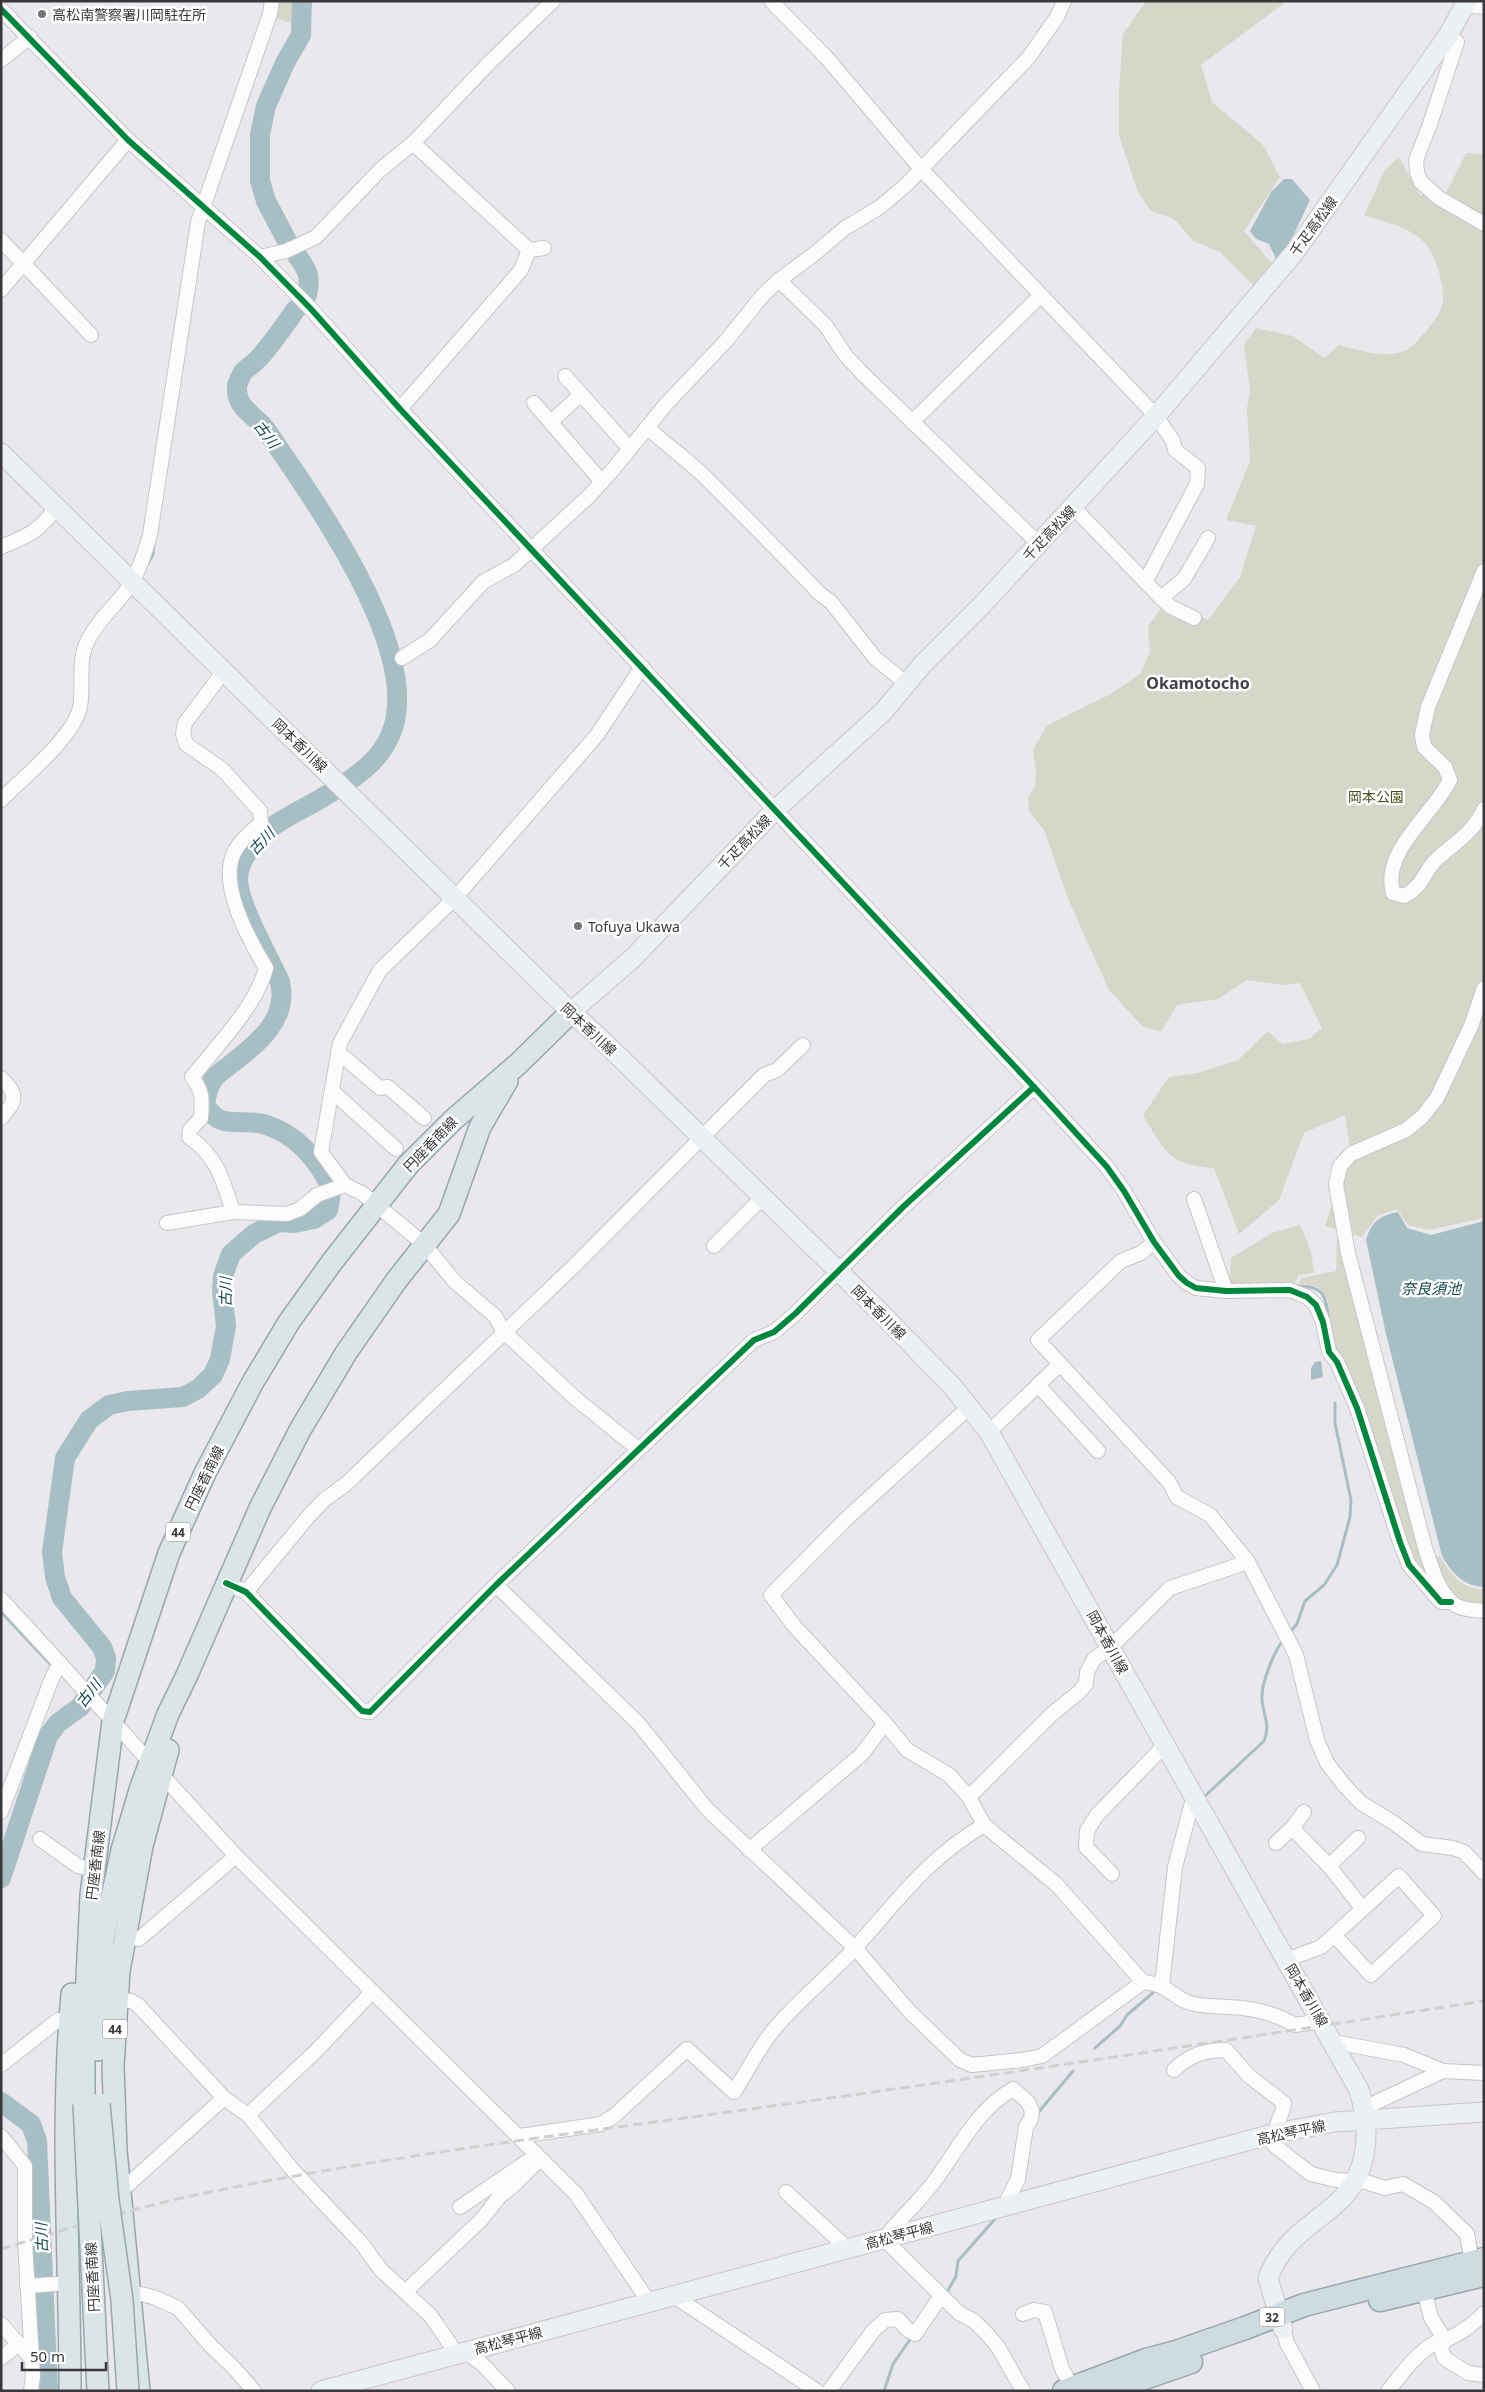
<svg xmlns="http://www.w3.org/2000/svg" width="1485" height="2392" font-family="'Noto Sans','Noto Sans JP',sans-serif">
	<rect width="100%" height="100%" fill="#ebe8ed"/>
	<g fill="#d6d6c9">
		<path d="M279 1H298V24L295 31 293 24 276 18Z"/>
		<path d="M1146 1H1287L1201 65 1212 102 1263 145 1280 177 1244 231 1273 265 1257 289 1220 252 1193 241 1174 219 1151 211 1138 192 1119 136V91L1123 34Z"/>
		<path d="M1466 153 1484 154V1218L1429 1230 1408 1225 1397 1209 1377 1216 1362 1237 1325 1226 1350 1148 1345 1115 1304 1133 1279 1200 1239 1234 1214 1168C1168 1165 1165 1151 1143 1115L1169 1077 1198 1073 1238 1060 1268 1031 1282 1044 1309 1039 1322 1028 1300 983 1284 985 1247 980 1218 999 1177 1005 1161 1032 1142 1026 1109 990 1069 901 1044 830 1029 811 1028 797 1035 786 1036 772 1033 750 1047 725 1109 695 1140 674 1150 652 1148 627 1166 601 1208 620 1240 577 1256 526 1226 520 1250 461 1247 408 1250 391 1244 345 1256 328 1293 336 1324 358 1339 345C1361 350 1385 360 1407 350 1417 344 1439 317 1442 306 1446 291 1437 259 1428 247 1415 228 1385 222 1364 215L1385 170 1399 157 1420 195H1445Z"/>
		<path d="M1300 1225 1311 1251 1314 1273 1299 1275 1293 1285 1229 1286 1231 1258 1272 1233Z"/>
		<path d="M1337 1236 1351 1278 1424 1567 1431 1582 1418 1573 1334 1348 1328 1300 1318 1287 1299 1283 1301 1278 1336 1271Z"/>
		<path d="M1440 1556C1451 1575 1461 1588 1484 1590V1607L1474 1606 1453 1598 1433 1558Z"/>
	</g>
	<g fill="#a6bfc4">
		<path d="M1284 179H1292L1310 200 1294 234 1277 261 1269 244 1256 239 1250 231 1271 192Z"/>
		<path d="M1398 1212 1407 1228 1431 1235 1484 1221V1587C1463 1586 1452 1573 1442 1556L1386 1334 1366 1240C1372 1221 1379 1216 1398 1212Z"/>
		<path d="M1321 1361 1323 1377 1311 1380V1368L1315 1362Z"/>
	</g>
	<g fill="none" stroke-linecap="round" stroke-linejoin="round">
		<g stroke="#a6bfc4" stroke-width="3">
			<path d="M147 565 153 555 154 543"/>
			<path d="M1299 1286C1326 1286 1326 1299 1329 1321"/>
			<path d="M1 1612 51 1665"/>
			<path d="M1290 1632 1297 1624 1305 1601 1324 1585 1337 1565 1350 1517 1351 1500 1335 1423V1403"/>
			<path d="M1206 1795 1264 1741C1271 1724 1263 1716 1262 1699 1261 1684 1274 1651 1283 1641"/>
			<path d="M1095 2048 1120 2026 1127 2015 1155 1991"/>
			<path d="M1037 2114 1073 2071"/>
			<path d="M946 2294 956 2276 958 2261 995 2219"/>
			<path d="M884 2391 893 2364 911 2338"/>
		</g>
		<g stroke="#a6bfc4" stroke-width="20">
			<path d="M287 241 266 201 260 181V134L266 106 285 63 301 35 302 1"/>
			<path d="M298 257C308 271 311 277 307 295"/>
			<path d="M296 309C285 325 273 342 260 357 255 363 248 367 243 372 241 376 238 382 237 386 235 409 256 415 267 431 312 498 427 654 390 736 381 756 367 768 350 780"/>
			<path d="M1 1878 48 1736 58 1723 80 1707 105 1671 106 1658 102 1647 62 1598 55 1577 52 1552 65 1458 89 1420 109 1405 128 1401 183 1397 198 1389 213 1375 220 1359 226 1326 222 1291 223 1276 231 1254 254 1234 279 1222 294 1223 314 1219 328 1210C333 1191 331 1184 320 1168 306 1147 288 1131 263 1124 238 1118 221 1131 205 1105 206 1097 208 1087 213 1080 216 1074 225 1069 230 1065 257 1044 289 1019 280 982 269 957 238 904 238 879 238 859 258 836 273 826 292 813 314 804 333 791"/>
			<path d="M1 2102 31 2124 37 2141 48 2391"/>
		</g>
		<g stroke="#c8c5c9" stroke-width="16">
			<g id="minor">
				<path d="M771 1 826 57 921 169 1156 416 1173 441 1175 450 1198 468 1197 484 1145 582"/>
				<path d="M1466 5 1484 7"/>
				<path d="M1 9 128 140 260 257 311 309 400 409 1034 1087 1107 1167 1124 1191 1154 1242 1179 1276 1187 1283 1196 1288 1226 1291 1290 1290 1307 1297 1316 1305 1323 1322 1329 1352 1337 1362 1357 1408 1400 1542 1409 1565 1441 1602H1451"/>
				<path d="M1449 34 1457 42 1429 127 1419 152 1416 161 1417 172 1421 182 1439 198 1484 224"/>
				<path d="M1 60 30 37"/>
				<path d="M413 143 529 250 544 248"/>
				<path d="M1 240 91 335"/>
				<path d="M260 257 286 251 316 237 380 170 413 143 489 63 553 1"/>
				<path d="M779 280 826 326 846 356 864 375 1039 544"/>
				<path d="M1 290 128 140"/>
				<path d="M565 376 630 449"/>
				<path d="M534 403 602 482"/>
				<path d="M400 409 521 270 529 250"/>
				<path d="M551 422 581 394"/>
				<path d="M912 422 1041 295"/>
				<path d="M647 427C666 445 688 460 706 478 744 516 782 554 819 593L831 602 875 658 906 683"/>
				<path d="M1073 507 1161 598 1171 607 1194 618"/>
				<path d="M1 547C29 535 37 533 56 508"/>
				<path d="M1484 571 1428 707 1422 735 1424 747 1445 767 1450 780C1433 815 1381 851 1393 893L1404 896C1422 887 1422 876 1434 862 1452 844 1474 833 1484 809"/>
				<path d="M1161 598 1184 579 1208 538"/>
				<path d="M402 658 430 640 483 582 514 565 589 496 611 472 667 403 726 341 763 295 779 280 813 255 845 228 880 207 906 185 1029 57 1057 17 1064 1"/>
				<path d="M224 671 185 723 183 734 186 744 222 769 260 811 261 823C251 832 238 842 233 855 220 887 249 940 266 968 257 1005 216 1047 192 1077 204 1093 202 1100 201 1118L190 1130 189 1137C218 1157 223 1181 233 1212"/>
				<path d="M1 800C23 778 74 737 80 707 84 685 77 661 88 640 99 618 120 602 132 582 141 567 145 551 150 535L198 222 270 14 272 1"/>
				<path d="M1484 988 1471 1026 1437 1098 1422 1117 1406 1130 1351 1154 1340 1166 1336 1184 1348 1253 1425 1548C1432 1567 1438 1595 1457 1606 1464 1610 1475 1610 1484 1611"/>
				<path d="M338 1052 380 1088 388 1087 424 1118"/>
				<path d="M1 1078C18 1095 17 1100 1 1118"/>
				<path d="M332 1091 396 1149"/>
				<path d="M345 1185 321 1152 340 1043 380 970 455 898 597 735 642 667"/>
				<path d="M1194 1199 1226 1291"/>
				<path d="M167 1223 233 1212 287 1214 300 1209 317 1195 345 1185 362 1193 424 1244 455 1282 495 1316 504 1332 575 1398 638 1449"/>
				<path d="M1154 1242 1141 1253 1121 1261 1038 1340 1169 1482 1177 1497 1210 1515 1248 1562 1296 1655 1317 1740 1327 1763 1344 1785 1361 1803 1394 1823 1422 1844 1453 1848 1464 1852 1484 1873"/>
				<path d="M714 1246 763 1197"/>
				<path d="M1038 1385 1098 1451"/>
				<path d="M971 1408 966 1410 845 1520 771 1595 795 1627 885 1723 907 1750 949 1775 969 1797 984 1825 1057 1885 1143 1982"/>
				<path d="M989 1432 1060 1364"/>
				<path d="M226 1583 246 1592 362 1711 370 1712 496 1585 754 1340 774 1332 796 1313 903 1207 1034 1087"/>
				<path d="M496 1585 639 1724 707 1809 855 1948 909 2011 960 2060 972 2065 1022 2060 1042 2056 1143 1982C1170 1985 1168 1994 1187 2002 1201 2007 1216 2006 1229 2007 1253 2008 1275 2013 1295 2025L1322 2021"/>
				<path d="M246 1592 308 1517 324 1500 346 1484 576 1264 764 1075 777 1070 803 1045"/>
				<path d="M1 1599 236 1856 576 2194 649 2302"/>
				<path d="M969 1797 1052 1714 1078 1693 1086 1684 1087 1672 1094 1659 1111 1647 1170 1588 1248 1562"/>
				<path d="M1 1812 52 1678 60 1663"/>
				<path d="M1292 1828 1329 1866 1363 1909"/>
				<path d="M40 1839 78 1866 94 1870"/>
				<path d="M1276 1843 1292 1828 1304 1812"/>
				<path d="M749 1850 862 1754 885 1723"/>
				<path d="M1329 1866 1358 1838"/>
				<path d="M1112 1874 1086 1847 1087 1831 1097 1815 1165 1745"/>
				<path d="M125 1938 139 1939 236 1856"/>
				<path d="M1286 1960 1321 1947 1399 1876 1434 1916 1371 1975 1335 1936"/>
				<path d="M1162 1985 1175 1867 1191 1806 1197 1801"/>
				<path d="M117 1999 131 2001 138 2005 224 2098 248 2115 291 2168 362 2244 381 2270 430 2315 457 2354"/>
				<path d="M1334 2042 1404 2055 1443 2071 1484 2073"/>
				<path d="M1 2065 58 2020 70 2021"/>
				<path d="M1174 2070C1189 2055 1205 2050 1226 2050L1249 2076 1284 2103C1283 2115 1276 2121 1276 2133"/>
				<path d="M1364 2108 1443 2071"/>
				<path d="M248 2115 317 2050 372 1992"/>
				<path d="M1 2136 25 2166V2242L33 2376 31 2391"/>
				<path d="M520 2136 601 2124 614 2116 687 2049 734 2092C747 2072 759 2047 775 2028 800 1999 830 1975 856 1947 898 1900 928 1858 984 1825"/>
				<path d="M1268 2136 1275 2146 1311 2174 1336 2180 1366 2182 1385 2188 1403 2184 1434 2202 1467 2234 1472 2262"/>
				<path d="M121 2191 224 2098"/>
				<path d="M786 2192 847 2248"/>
				<path d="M460 2207 534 2157"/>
				<path d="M1004 2207 1018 2179 1026 2127 1031 2119 1032 2111 1028 2102 1013 2089C976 2110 958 2150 933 2183 918 2203 899 2219 884 2239L959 2313 974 2321 987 2334 998 2347 1023 2391"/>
				<path d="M27 2286 70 2283"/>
				<path d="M1424 2289 1431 2318 1445 2340 1441 2348 1444 2358 1468 2373 1484 2375"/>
				<path d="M132 2292 153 2297 178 2308 210 2345 234 2368 254 2391"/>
				<path d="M405 2292 481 2220 500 2196 513 2186 540 2159"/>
				<path d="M674 2296 817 2391"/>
				<path d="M1023 2314 1034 2310 1045 2312 1062 2369 1072 2387 1079 2389"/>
				<path d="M1 2324 31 2358"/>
				<path d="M1283 2329 1287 2343 1313 2391"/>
				<path d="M466 2352 482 2364 508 2391"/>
				<path d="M1 2358 19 2344"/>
				<path d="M829 2391 873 2331 885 2320 898 2319 908 2330 915 2334 941 2296"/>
				<path d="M1388 2391C1401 2375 1416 2353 1435 2343 1438 2342 1442 2342 1446 2340 1459 2334 1474 2324 1484 2313"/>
			</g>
		</g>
		<g stroke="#c8c5c9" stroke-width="21">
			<g id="secondary">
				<path d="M1 453 571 1012 601 1039 874 1306 952 1386 989 1432 1359 2090C1371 2130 1370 2173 1337 2203 1308 2229 1283 2239 1268 2278L1283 2329"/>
				<path d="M571 1012 634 957 775 810 883 712 922 665 982 605 1156 416 1294 253 1449 34 1467 1"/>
				<path d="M321 2391 1276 2133 1335 2122 1484 2112"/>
			</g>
		</g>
		<g stroke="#95a6ad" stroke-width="24">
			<g id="primary">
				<path d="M98 1963 122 1850 141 1787 168 1714 187 1675 260 1508 300 1430 346 1353 396 1281 449 1214 480 1127 507 1081"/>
				<path d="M98 2050 104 1948"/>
				<path d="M84 2104V2041L91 1895 113 1721 169 1553 205 1473 253 1382 289 1322 332 1262 408 1165 453 1120 518 1064 571 1012"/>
				<path d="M70 2391C70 2257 60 2127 72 1994"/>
				<path d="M139 2391 116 2150 113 2066 119 1971 142 1846 168 1750"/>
			</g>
		</g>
		<g stroke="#95a6ad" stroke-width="25">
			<g id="trunk">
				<path d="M1380 2300 1484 2275"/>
				<path d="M1064 2391 1146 2360 1176 2352 1245 2328 1304 2305 1484 2259"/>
				<path d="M1107 2391 1191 2362"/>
			</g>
		</g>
		<use href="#minor" stroke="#fcfcfc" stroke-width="14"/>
		<use href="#secondary" stroke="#ebf0f2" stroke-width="19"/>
		<use href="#primary" stroke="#dae5e8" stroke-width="21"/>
		<use href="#trunk" stroke="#cedce1" stroke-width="22"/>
		<path stroke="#d1d0d1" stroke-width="3" stroke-dasharray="10 5" stroke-linecap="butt" d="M1 2249C64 2230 126 2210 191 2196 377 2157 569 2134 758 2108 1000 2075 1242 2038 1484 2001"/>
		<g stroke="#95a6ad" stroke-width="24" stroke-linecap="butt">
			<g id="primary-bridge">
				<path d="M84 2104 98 2391"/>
				<path d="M99 2104 108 2200 122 2300 128 2391"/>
			</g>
		</g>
		<use href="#primary-bridge" stroke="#dae5e8" stroke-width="21"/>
		<g stroke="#fff" stroke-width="9">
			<g id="cycleway">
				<path d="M1 9 128 140 260 257 311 309 400 409 1034 1087 1107 1167 1124 1191 1154 1242 1179 1276 1187 1283 1196 1288 1226 1291 1290 1290 1307 1297 1316 1305 1323 1322 1329 1352 1337 1362 1357 1408 1400 1542 1409 1565 1441 1602H1451"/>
				<path d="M226 1583 246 1592 362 1711 370 1712 496 1585 754 1340 774 1332 796 1313 903 1207 1034 1087"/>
			</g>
		</g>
		<use href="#cycleway" stroke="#00873e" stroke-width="6"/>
	</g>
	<g fill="#777579" stroke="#fff" stroke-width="2">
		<circle cx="42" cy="14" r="5"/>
		<circle cx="578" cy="926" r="5"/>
	</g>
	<g text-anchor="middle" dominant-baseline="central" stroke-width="5" stroke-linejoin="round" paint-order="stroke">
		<g fill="#fff" stroke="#747376" stroke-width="1">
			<rect x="165.5" y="1522.5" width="25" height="19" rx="4"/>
			<rect x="102.5" y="2019.5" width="25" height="19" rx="4"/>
			<rect x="1259.5" y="2307.5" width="25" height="19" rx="4"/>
		</g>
		<g font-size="12" font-weight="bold" fill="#39373b">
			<text x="178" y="1532">44</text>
			<text x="115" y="2029">44</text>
			<text x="1272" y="2317">32</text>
		</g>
		<g font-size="14" fill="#39373b" stroke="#fff" text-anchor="start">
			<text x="52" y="14">高松南警察署川岡駐在所</text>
			<text x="588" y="926">Tofuya Ukawa</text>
		</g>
		<g font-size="14" fill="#39373b" stroke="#fff">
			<text transform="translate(1313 226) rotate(-54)">千疋高松線</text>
			<text transform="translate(1049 533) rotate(-47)">千疋高松線</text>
			<text transform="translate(300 745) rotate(44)">岡本香川線</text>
			<text transform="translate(744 842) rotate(-46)">千疋高松線</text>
			<text transform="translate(589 1029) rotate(43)">岡本香川線</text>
			<text transform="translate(430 1144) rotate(-46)">円座香南線</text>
			<text transform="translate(879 1312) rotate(45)">岡本香川線</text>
			<text transform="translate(204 1478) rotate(-64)">円座香南線</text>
			<text transform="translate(1108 1642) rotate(61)">岡本香川線</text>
			<text transform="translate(95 1865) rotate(-83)">円座香南線</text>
			<text transform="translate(1307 1995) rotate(60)">岡本香川線</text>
			<text transform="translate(1291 2132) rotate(-12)">高松琴平線</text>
			<text transform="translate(899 2235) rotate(-15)">高松琴平線</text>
			<text transform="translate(92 2277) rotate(-93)">円座香南線</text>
			<text transform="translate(508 2340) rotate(-15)">高松琴平線</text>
		</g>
		<g font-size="14" fill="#4d511f" stroke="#fff">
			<text x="1376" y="796">岡本公園</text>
		</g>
		<g font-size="15" font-style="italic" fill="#124950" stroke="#fff">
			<text transform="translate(267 434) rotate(52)">古川</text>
			<text transform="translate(261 841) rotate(-46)">古川</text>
			<text x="1431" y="1288">奈良須池</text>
			<text transform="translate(225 1292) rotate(-90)">古川</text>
			<text transform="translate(88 1693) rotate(-52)">古川</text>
			<text transform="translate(41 2238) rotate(-92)">古川</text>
		</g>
		<g font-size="16" font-weight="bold" fill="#454149" stroke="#fff">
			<text x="1198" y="683">Okamotocho</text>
		</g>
	</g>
	<rect width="1485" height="2392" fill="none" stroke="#39373b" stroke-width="5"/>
	<path d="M22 2362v8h84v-8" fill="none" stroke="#39373b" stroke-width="2.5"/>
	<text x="30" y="2362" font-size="15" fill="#39373b" stroke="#ffffff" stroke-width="4" paint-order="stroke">50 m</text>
</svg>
